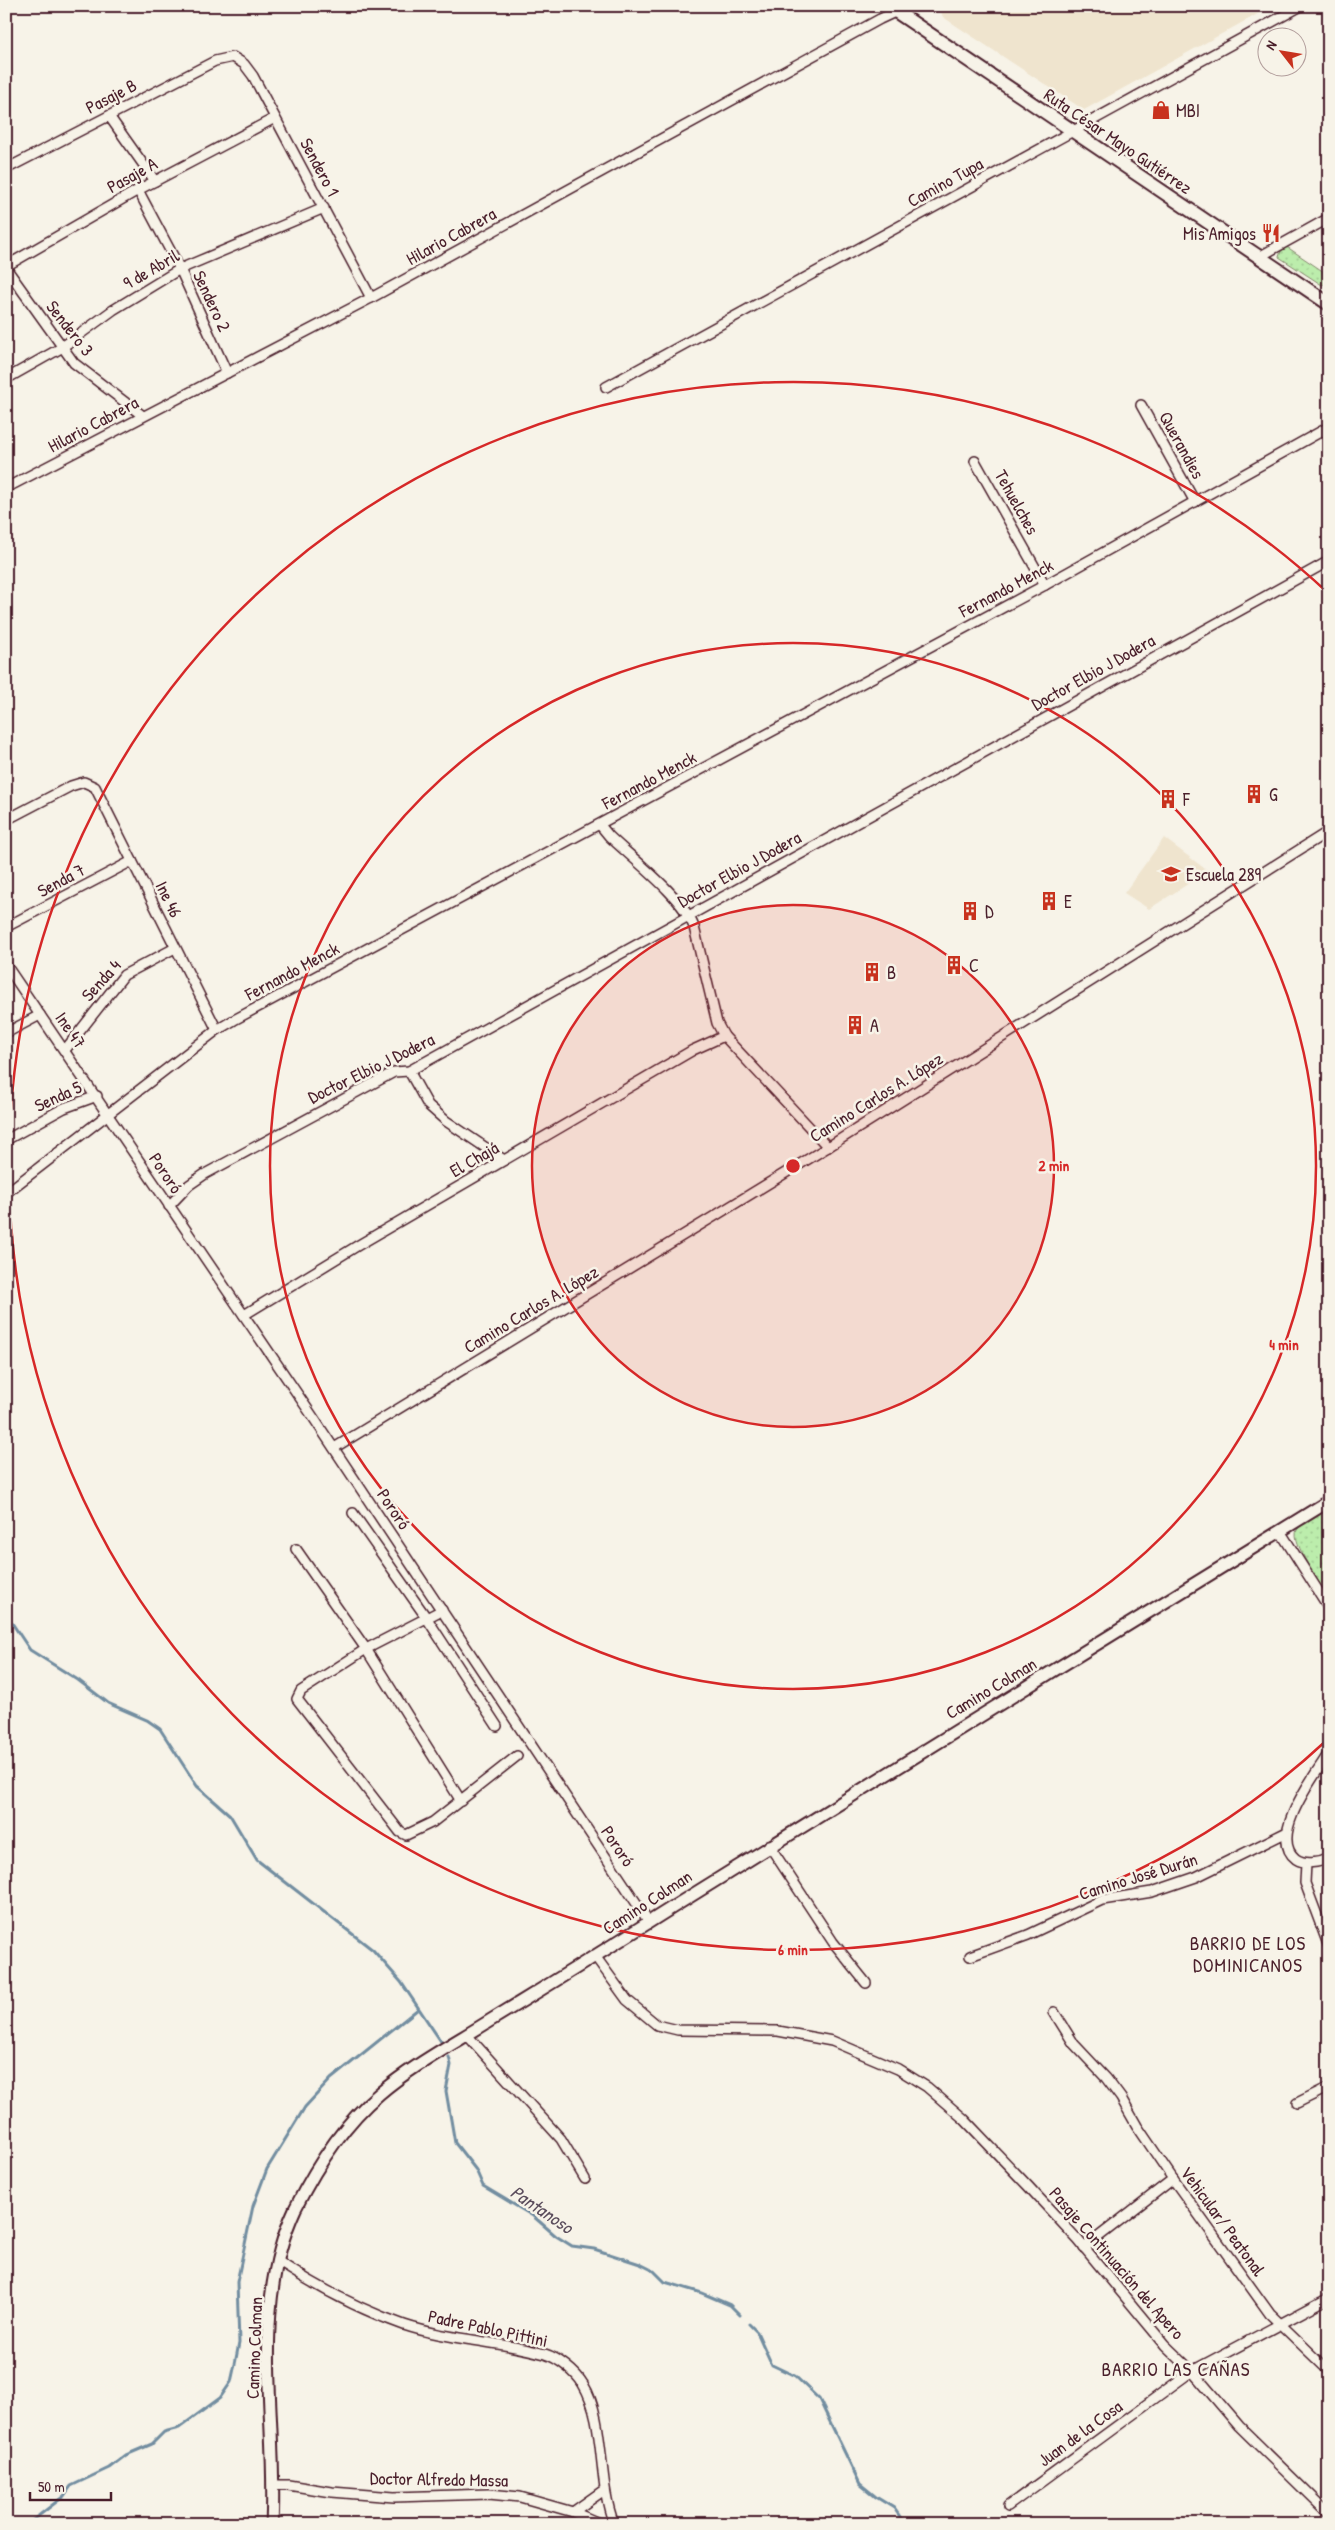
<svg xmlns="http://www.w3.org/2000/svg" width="1335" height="2530" font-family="'Patrick Hand',sans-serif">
	<defs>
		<pattern id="grass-dots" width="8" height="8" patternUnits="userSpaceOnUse" patternTransform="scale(1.25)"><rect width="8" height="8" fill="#bcedac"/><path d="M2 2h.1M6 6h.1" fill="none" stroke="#a3cb94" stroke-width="1.8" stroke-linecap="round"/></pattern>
	</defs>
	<rect width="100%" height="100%" fill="#f7f3e8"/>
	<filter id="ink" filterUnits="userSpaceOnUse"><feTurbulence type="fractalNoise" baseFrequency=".02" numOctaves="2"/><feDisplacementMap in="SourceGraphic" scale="10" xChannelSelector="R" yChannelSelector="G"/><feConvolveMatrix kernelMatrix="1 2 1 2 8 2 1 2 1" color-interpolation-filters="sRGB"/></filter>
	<g filter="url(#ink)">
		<g fill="#efe4ce">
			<path d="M939 6H1272L1084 110 943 17Z"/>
			<path d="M1164 838 1208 871 1149 909 1124 893Z"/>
		</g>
		<g fill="url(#grass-dots)" stroke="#83866c">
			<path d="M1287 247 1324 272 1325 284 1322 285 1279 257 1281 251Z"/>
			<path d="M1329 1508V1598C1322 1587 1290 1541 1297 1530 1304 1520 1319 1514 1329 1508Z"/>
		</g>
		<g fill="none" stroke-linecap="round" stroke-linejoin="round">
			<g stroke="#728da0" stroke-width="3">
				<path d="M6 1614 30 1650 78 1680 108 1703 147 1720 160 1729 197 1786 230 1815 257 1860 373 1950 401 1982 442 2043"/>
				<path d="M449 2057 451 2065 446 2091 455 2143 476 2170 483 2186 533 2216 556 2236 572 2246 594 2249 640 2264 654 2271 665 2282 702 2293 730 2305 740 2315"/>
				<path d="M749 2324 757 2332 772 2365 795 2376 819 2399 860 2484 876 2497 894 2508 905 2524"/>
				<path d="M28 2524 64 2496 71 2486 109 2468 126 2455 152 2444 164 2432 179 2428 220 2398 231 2382 235 2364 239 2343 237 2282 253 2206 267 2169 305 2107 331 2079 418 2009"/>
			</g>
			<g stroke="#4a1f2b" stroke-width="12">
				<g id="minor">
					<path d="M109 116 155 181"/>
					<path d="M6 169 215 61 233 57 244 64 253 76 371 298"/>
					<path d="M138 190 180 269 227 373"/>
					<path d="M1259 257 1329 218"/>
					<path d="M6 266 138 190 275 118"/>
					<path d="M6 268 74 363 143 416"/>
					<path d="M6 379 61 348 113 310 180 269 324 208"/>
					<path d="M606 387 1301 6"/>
					<path d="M1141 405 1195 502"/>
					<path d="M975 461 1045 585"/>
					<path d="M6 488 371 298 880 19 908 6"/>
					<path d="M6 820 71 786 84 782 95 787 217 1030"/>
					<path d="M600 825 609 836C634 860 682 896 694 927L717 1023 724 1036 828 1147"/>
					<path d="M6 927 132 861"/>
					<path d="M6 965 313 1417 649 1922"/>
					<path d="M6 1033 40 1015"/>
					<path d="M65 1050 124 975 175 948"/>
					<path d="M409 1071 428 1105 446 1121 504 1160"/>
					<path d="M6 1140 64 1108 97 1096"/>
					<path d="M6 1193 217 1030 234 1020 1045 585 1329 427"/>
					<path d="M169 1206 189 1185 205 1174 394 1072 409 1071 1329 561"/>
					<path d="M244 1315 357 1246 693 1050 724 1036"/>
					<path d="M334 1448 828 1147 1329 831"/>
					<path d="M353 1513 426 1617 497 1726"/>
					<path d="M1280 1531 1329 1608"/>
					<path d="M296 1549 366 1649 461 1801"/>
					<path d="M442 1610 366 1649 301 1691 297 1699 400 1832 406 1835 433 1822 517 1756"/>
					<path d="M1329 1753C1315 1775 1267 1837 1296 1859 1305 1865 1319 1863 1329 1858"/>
					<path d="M769 1845 833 1942 866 1983"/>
					<path d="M1306 1863 1305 1883 1329 1947"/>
					<path d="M595 1956 627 2000 657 2025 678 2030 778 2031 832 2041 898 2069 927 2087 964 2119 1028 2186 1078 2240 1165 2345 1192 2371 1239 2426 1329 2514"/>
					<path d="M970 1956 1028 1935 1102 1900 1152 1892 1196 1877 1285 1833"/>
					<path d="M1054 2012 1074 2044 1106 2078 1121 2098 1137 2126 1173 2179 1270 2314 1329 2371"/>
					<path d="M467 2035 561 2139 585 2179"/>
					<path d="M1297 2103 1329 2087"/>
					<path d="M1084 2248 1173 2179"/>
					<path d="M279 2262C319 2288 358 2309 404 2325 449 2340 499 2341 545 2354 558 2358 576 2372 583 2384 606 2421 597 2481 614 2524"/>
					<path d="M273 2485H288L332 2492 394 2497 489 2494 520 2497 573 2512 601 2524"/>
					<path d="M1008 2506 1192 2371 1329 2298"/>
					<path d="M573 2512 604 2490"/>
				</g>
			</g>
			<g stroke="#4a1f2b" stroke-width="15">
				<path id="tertiary" d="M272 2524C278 2420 249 2308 295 2209 316 2167 342 2125 379 2094 413 2065 453 2044 491 2020 552 1983 613 1945 673 1907 891 1770 1110 1636 1329 1501"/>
			</g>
			<g stroke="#4a1f2b" stroke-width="16">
				<path id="secondary" d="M888 6 1329 304"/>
			</g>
			<use href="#minor" stroke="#f7f3e8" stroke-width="9"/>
			<use href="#tertiary" stroke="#f7f3e8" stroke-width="11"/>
			<use href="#secondary" stroke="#f7f3e8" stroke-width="12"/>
		</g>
	</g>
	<circle cx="793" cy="1166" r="261" fill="#d62828" fill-opacity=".12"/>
	<g fill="none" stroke="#d62828" stroke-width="2.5">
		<circle cx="793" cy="1166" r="261"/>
		<circle cx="793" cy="1166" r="523"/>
		<path d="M1328 1739A784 784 0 1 1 1328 593"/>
	</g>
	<defs>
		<g id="shop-bare" transform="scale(1.5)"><path d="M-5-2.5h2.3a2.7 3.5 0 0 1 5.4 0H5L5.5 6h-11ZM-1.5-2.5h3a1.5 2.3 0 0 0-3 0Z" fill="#c8321e" stroke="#f7f3e8" stroke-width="2.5" paint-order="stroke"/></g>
		<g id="restaurant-bare" transform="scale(1.5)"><path d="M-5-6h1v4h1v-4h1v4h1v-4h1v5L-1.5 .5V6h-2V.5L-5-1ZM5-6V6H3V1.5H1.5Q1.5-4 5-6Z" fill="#c8321e" stroke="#f7f3e8" stroke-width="2.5" paint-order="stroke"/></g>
		<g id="building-bare" transform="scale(1.5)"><path d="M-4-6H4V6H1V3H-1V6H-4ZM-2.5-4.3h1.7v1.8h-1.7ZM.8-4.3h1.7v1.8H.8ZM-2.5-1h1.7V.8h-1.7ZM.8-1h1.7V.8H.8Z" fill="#c8321e" stroke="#f7f3e8" stroke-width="2.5" paint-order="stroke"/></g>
		<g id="school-bare" transform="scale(1.5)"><path d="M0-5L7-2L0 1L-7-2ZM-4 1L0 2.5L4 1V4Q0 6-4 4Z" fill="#c8321e" stroke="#f7f3e8" stroke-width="2.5" paint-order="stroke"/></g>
	</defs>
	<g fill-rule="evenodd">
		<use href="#shop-bare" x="1161" y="110"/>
		<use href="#restaurant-bare" x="1271" y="233"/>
		<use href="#building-bare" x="1254" y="794"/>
		<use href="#building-bare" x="1168" y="799"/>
		<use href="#school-bare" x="1171" y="874"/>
		<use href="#building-bare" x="1049" y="901"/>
		<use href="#building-bare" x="970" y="911"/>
		<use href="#building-bare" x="954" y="965"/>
		<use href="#building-bare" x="872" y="972"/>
		<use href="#building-bare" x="855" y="1025"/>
	</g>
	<g text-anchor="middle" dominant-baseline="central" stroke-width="5" stroke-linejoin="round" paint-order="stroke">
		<g font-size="18" fill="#4a1f2b" stroke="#f7f3e8">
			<text transform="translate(111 96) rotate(-27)">Pasaje B</text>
			<text transform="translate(1118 141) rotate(34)">Ruta César Mayo Gutiérrez</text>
			<text transform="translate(320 167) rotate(62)">Sendero 1</text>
			<text transform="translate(132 175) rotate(-29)">Pasaje A</text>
			<text transform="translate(945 182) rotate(-29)">Camino Tupa</text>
			<text transform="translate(451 236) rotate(-29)">Hilario Cabrera</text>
			<text transform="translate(151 269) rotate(-30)">9 de Abril</text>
			<text transform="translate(212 301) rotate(65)">Sendero 2</text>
			<text transform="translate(70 328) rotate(52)">Sendero 3</text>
			<text transform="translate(93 424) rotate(-28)">Hilario Cabrera</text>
			<text transform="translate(1182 445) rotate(61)">Querandies</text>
			<text transform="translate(1017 502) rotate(61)">Tehuelches</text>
			<text transform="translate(1006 588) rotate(-28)">Fernando Menck</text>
			<text transform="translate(1093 672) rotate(-29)">Doctor Elbio J Dodera</text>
			<text transform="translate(649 780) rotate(-28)">Fernando Menck</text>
			<text transform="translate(739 869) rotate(-29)">Doctor Elbio J Dodera</text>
			<text transform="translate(61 880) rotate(-28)">Senda 7</text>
			<text transform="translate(169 899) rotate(64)">Ine 46</text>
			<text transform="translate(292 971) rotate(-28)">Fernando Menck</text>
			<text transform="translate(101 980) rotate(-48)">Senda 4</text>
			<text transform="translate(71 1030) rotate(55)">Ine 47</text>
			<text transform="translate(371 1068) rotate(-26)">Doctor Elbio J Dodera</text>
			<text transform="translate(58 1096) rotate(-25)">Senda 5</text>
			<text transform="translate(876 1097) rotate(-32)">Camino Carlos A. López</text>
			<text transform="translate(474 1159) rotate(-30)">El Chajá</text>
			<text transform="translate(166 1173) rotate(56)">Pororó</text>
			<text transform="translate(531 1309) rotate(-31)">Camino Carlos A. López</text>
			<text transform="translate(394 1509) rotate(56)">Pororó</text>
			<text transform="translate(991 1688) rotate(-31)">Camino Colman</text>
			<text transform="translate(618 1846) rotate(56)">Pororó</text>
			<text transform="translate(1138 1876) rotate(-17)">Camino José Durán</text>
			<text transform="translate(647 1902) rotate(-33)">Camino Colman</text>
			<text transform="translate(1223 2221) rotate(54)">Vehicular/ Peatonal</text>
			<text transform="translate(1117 2263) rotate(49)">Pasaje Continuación del Apero</text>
			<text transform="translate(488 2328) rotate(12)">Padre Pablo Pittini</text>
			<text transform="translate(254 2348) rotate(-88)">Camino Colman</text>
			<text transform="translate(1080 2433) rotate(-36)">Juan de la Cosa</text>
			<text transform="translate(439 2479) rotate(1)">Doctor Alfredo Massa</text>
		</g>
		<g font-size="18" fill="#4a1f2b" stroke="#f7f3e8" text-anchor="start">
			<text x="1176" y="110">MBI</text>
			<text x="1256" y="233" text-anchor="end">Mis Amigos</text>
			<text x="1269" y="794">G</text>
			<text x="1183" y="799">F</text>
			<text x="1186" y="874">Escuela 289</text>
			<text x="1064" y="901">E</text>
			<text x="985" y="911">D</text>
			<text x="969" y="965">C</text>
			<text x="887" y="972">B</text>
			<text x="870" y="1025">A</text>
		</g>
		<g font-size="19" letter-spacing="1" fill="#4a1f2b" stroke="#f7f3e8">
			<text x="1248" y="1943">BARRIO DE LOS<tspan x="1248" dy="22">DOMINICANOS</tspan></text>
			<text x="1176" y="2369">BARRIO LAS CAÑAS</text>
		</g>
		<g font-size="19" font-style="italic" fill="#5b4d5c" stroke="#f7f3e8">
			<text transform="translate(542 2209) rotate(34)">Pantanoso</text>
		</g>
	</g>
	<circle cx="793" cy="1166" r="8" fill="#d62828" stroke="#f7f3e8" stroke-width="2.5"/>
	<g font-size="15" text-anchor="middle" font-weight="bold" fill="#d62828" stroke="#f7f3e8" stroke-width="5" stroke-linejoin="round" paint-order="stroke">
		<text x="1054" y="1171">2 min</text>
		<text x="1284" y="1350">4 min</text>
		<text x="793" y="1955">6 min</text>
	</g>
	<rect width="1335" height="2530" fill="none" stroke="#f7f3e8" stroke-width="25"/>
	<rect x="12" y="12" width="1310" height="2505" fill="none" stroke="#4a1f2b" stroke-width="2" filter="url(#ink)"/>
	<g transform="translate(1282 52) rotate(301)"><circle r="24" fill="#f7f3e8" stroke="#b29e9c"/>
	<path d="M0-4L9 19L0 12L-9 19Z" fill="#c8321e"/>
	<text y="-8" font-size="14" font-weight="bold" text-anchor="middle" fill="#4a1f2b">N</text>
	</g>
	<path d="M30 2492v8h81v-8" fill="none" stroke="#4a1f2b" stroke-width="2.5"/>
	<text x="38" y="2492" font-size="15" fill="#4a1f2b" stroke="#f7f3e8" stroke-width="4" paint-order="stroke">50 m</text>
</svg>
